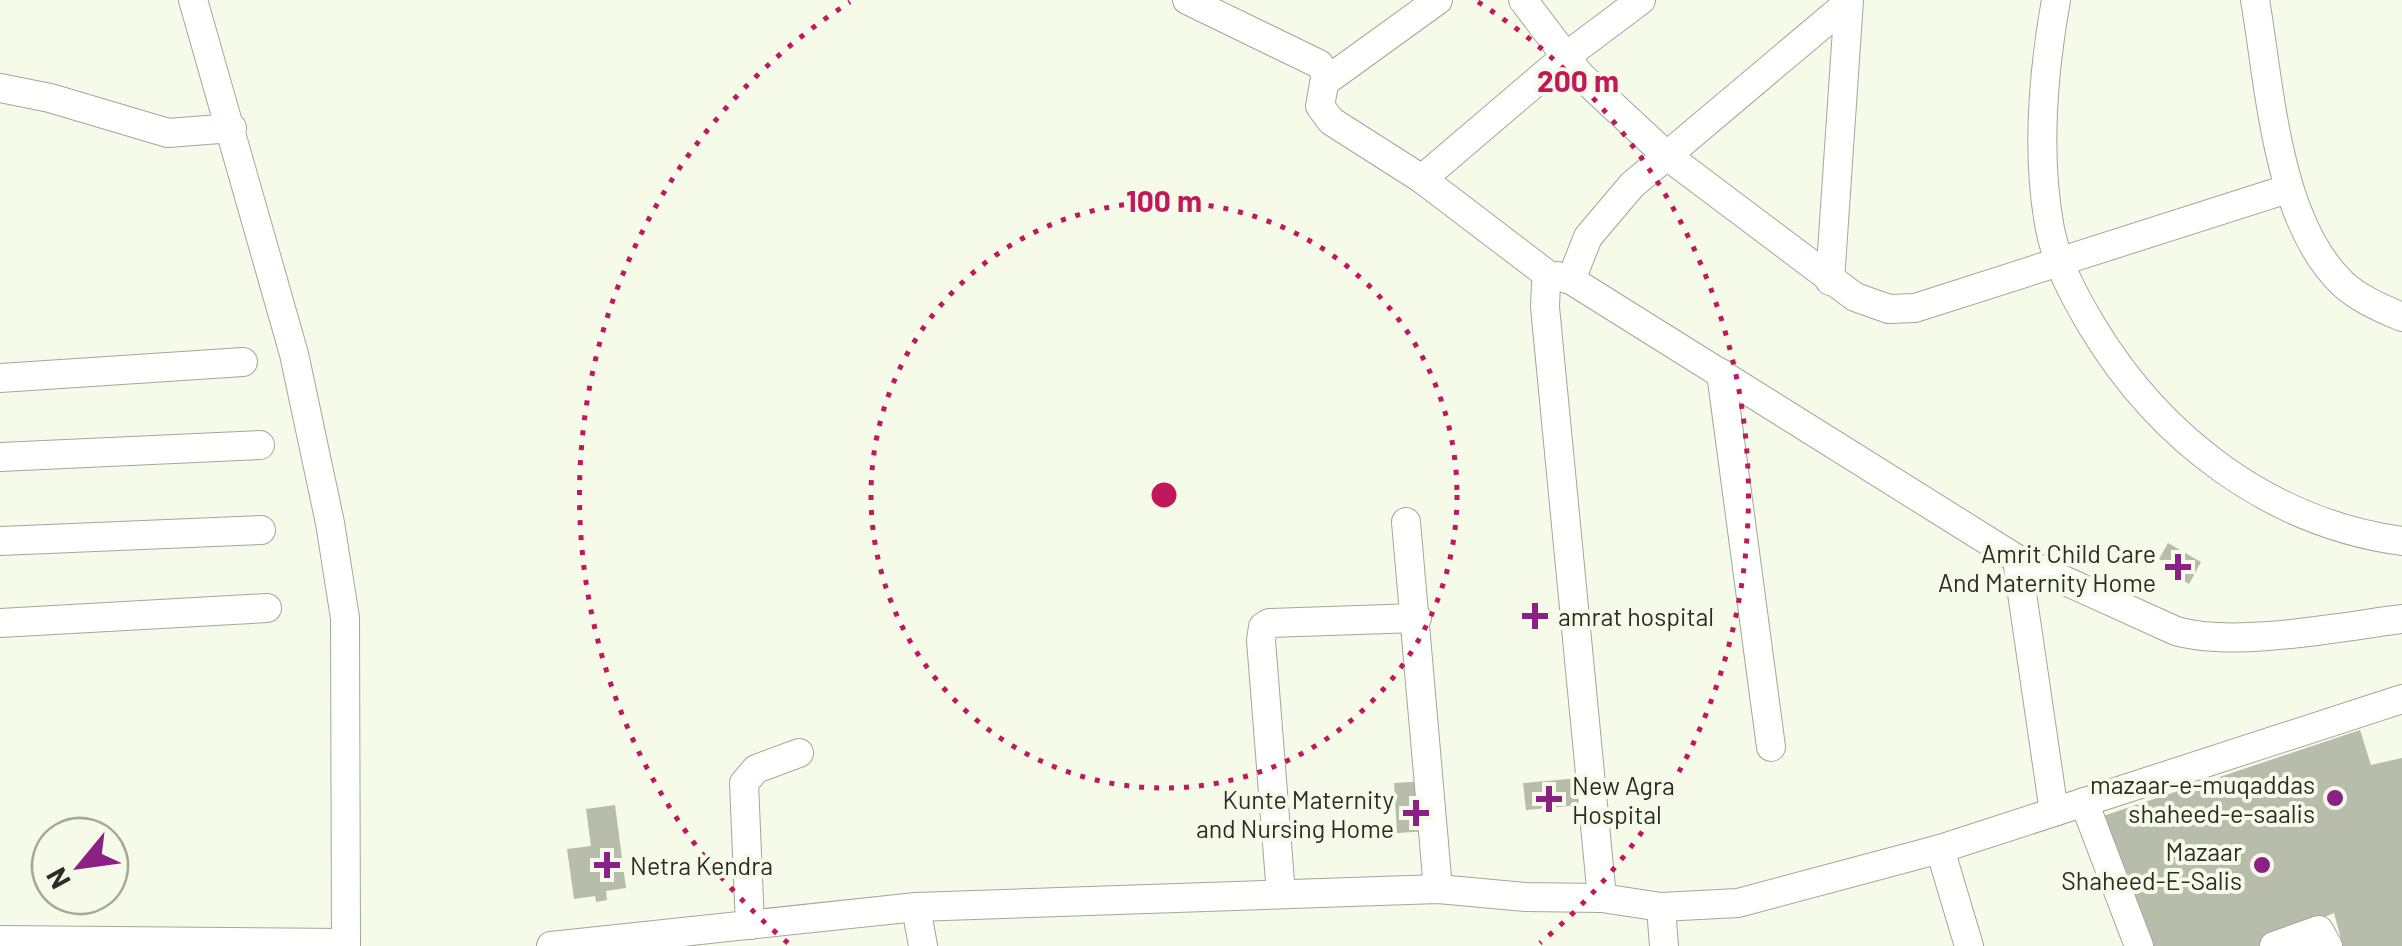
<svg xmlns="http://www.w3.org/2000/svg" width="2402" height="946" font-family="Barlow,sans-serif">
	<rect width="100%" height="100%" fill="#f5fbe8"/>
	<g fill="#b7bdaa">
		<path d="M2168 543 2201 562 2189 584 2161 569 2164 562 2159 559Z"/>
		<path d="M2360 730 2371 765 2402 758V946H2343L2334 913 2258 946H2151L2103 816Z"/>
		<path d="M1590 777 1592 804 1526 810 1523 783Z"/>
		<path d="M1428 781 1430 831 1397 833 1394 783Z"/>
		<path d="M615 805 626 888 606 891 607 900 596 902 595 896 574 899 567 849 591 846 586 809Z"/>
	</g>
	<g fill="none" stroke-linecap="round" stroke-linejoin="round">
		<g stroke="#a3a896" stroke-width="30">
			<g id="minor">
				<path d="M193 0 294 354 330 523 345 618 346 946"/>
				<path d="M1187 0 1319 64 1326 73 1320 106 1331 121 1422 179 1552 278"/>
				<path d="M1523 0 1580 75 1666 155 1855 297 1889 309 1915 308 2287 189"/>
				<path d="M2056 0C2043 73 2036 155 2050 229 2057 264 2074 296 2092 326 2160 439 2270 523 2402 541"/>
				<path d="M2255 0C2270 86 2276 219 2342 283 2359 299 2381 308 2402 317"/>
				<path d="M1326 81 1438 0"/>
				<path d="M0 88 50 98 168 133 232 128"/>
				<path d="M1422 179 1565 57 1641 0"/>
				<path d="M1571 280 1588 237 1632 185 1848 3"/>
				<path d="M1830 281 1849 0"/>
				<path d="M1721 373 1771 747"/>
				<path d="M0 378 243 362"/>
				<path d="M0 457 260 445"/>
				<path d="M1406 522 1438 889"/>
				<path d="M0 541 261 530"/>
				<path d="M2017 559 2054 812"/>
				<path d="M0 623 267 608"/>
				<path d="M2084 802 2139 946"/>
				<path d="M1940 849 1969 946"/>
				<path d="M1281 894 1261 640 1263 627 1269 623 1417 618"/>
				<path d="M1602 898 1545 307 1546 284 1557 276 1571 280 2017 559 2176 631C2235 648 2339 627 2402 619"/>
				<path d="M916 907 923 946"/>
				<path d="M1661 907 1664 946"/>
				<path d="M750 925 744 783 756 769 799 753"/>
				<path d="M0 940 346 943"/>
				<path d="M551 946 916 907 1438 889 1526 897 1602 898 1661 907 1738 903 1940 849 2402 699"/>
				<path d="M2274 946 2319 930 2328 946"/>
			</g>
		</g>
		<use href="#minor" stroke="#fff" stroke-width="28"/>
	</g>
	<g fill="none" stroke="#c2185b" stroke-width="5" stroke-dasharray="5 10">
		<circle cx="1164" cy="495" r="293"/>
		<path d="M788 943A585 585 0 0 1 850 2M1478 2A585 585 0 0 1 1540 943"/>
	</g>
	<g fill="#8b2085" stroke="#f5fbe8" stroke-width="4">
		<path d="M2173 552h10v10h10v10h-10v10h-10v-10h-10v-10h10z"/>
		<path d="M1530 601h10v10h10v10h-10v10h-10v-10h-10v-10h10z"/>
		<circle cx="2335" cy="798" r="10"/>
		<path d="M1544 784h10v10h10v10h-10v10h-10v-10h-10v-10h10z"/>
		<path d="M1411 798h10v10h10v10h-10v10h-10v-10h-10v-10h10z"/>
		<path d="M602 850h10v10h10v10h-10v10h-10v-10h-10v-10h10z"/>
		<circle cx="2262" cy="865" r="10"/>
	</g>
	<g text-anchor="middle" dominant-baseline="central" stroke-width="8" stroke-linejoin="round" paint-order="stroke">
		<g font-size="25" fill="#2b2d26" stroke="#f5fbe8" text-anchor="end">
			<text x="2156" y="553">Amrit Child Care<tspan x="2156" dy="29">And Maternity Home</tspan></text>
			<text x="1558" y="616" text-anchor="start">amrat hospital</text>
			<text x="2315" y="784">mazaar-e-muqaddas<tspan x="2315" dy="29">shaheed-e-saalis</tspan></text>
			<text x="1572" y="785" text-anchor="start">New Agra<tspan x="1572" dy="29">Hospital</tspan></text>
			<text x="1394" y="799">Kunte Maternity<tspan x="1394" dy="29">and Nursing Home</tspan></text>
			<text x="2242" y="851">Mazaar<tspan x="2242" dy="29">Shaheed-E-Salis</tspan></text>
			<text x="630" y="865" text-anchor="start">Netra Kendra</text>
		</g>
	</g>
	<circle cx="1164" cy="495" r="15" fill="#c2185b" stroke="#f5fbe8" stroke-width="5"/>
	<g font-size="30" text-anchor="middle" font-weight="bold" fill="#c2185b" stroke="#f5fbe8" stroke-width="8" stroke-linejoin="round" paint-order="stroke">
		<text x="1578" y="92">200 m</text>
		<text x="1164" y="212">100 m</text>
	</g>
	<g transform="translate(80 866) rotate(241)"><circle r="48" fill="#f5fbe8" stroke="#a4a99a" stroke-width="2.5"/>
	<path d="M0-8L18 38L0 25L-18 38Z" fill="#8b2085"/>
	<text y="-15" font-size="28" font-weight="bold" text-anchor="middle" fill="#2b2d26">N</text>
	</g>
</svg>
